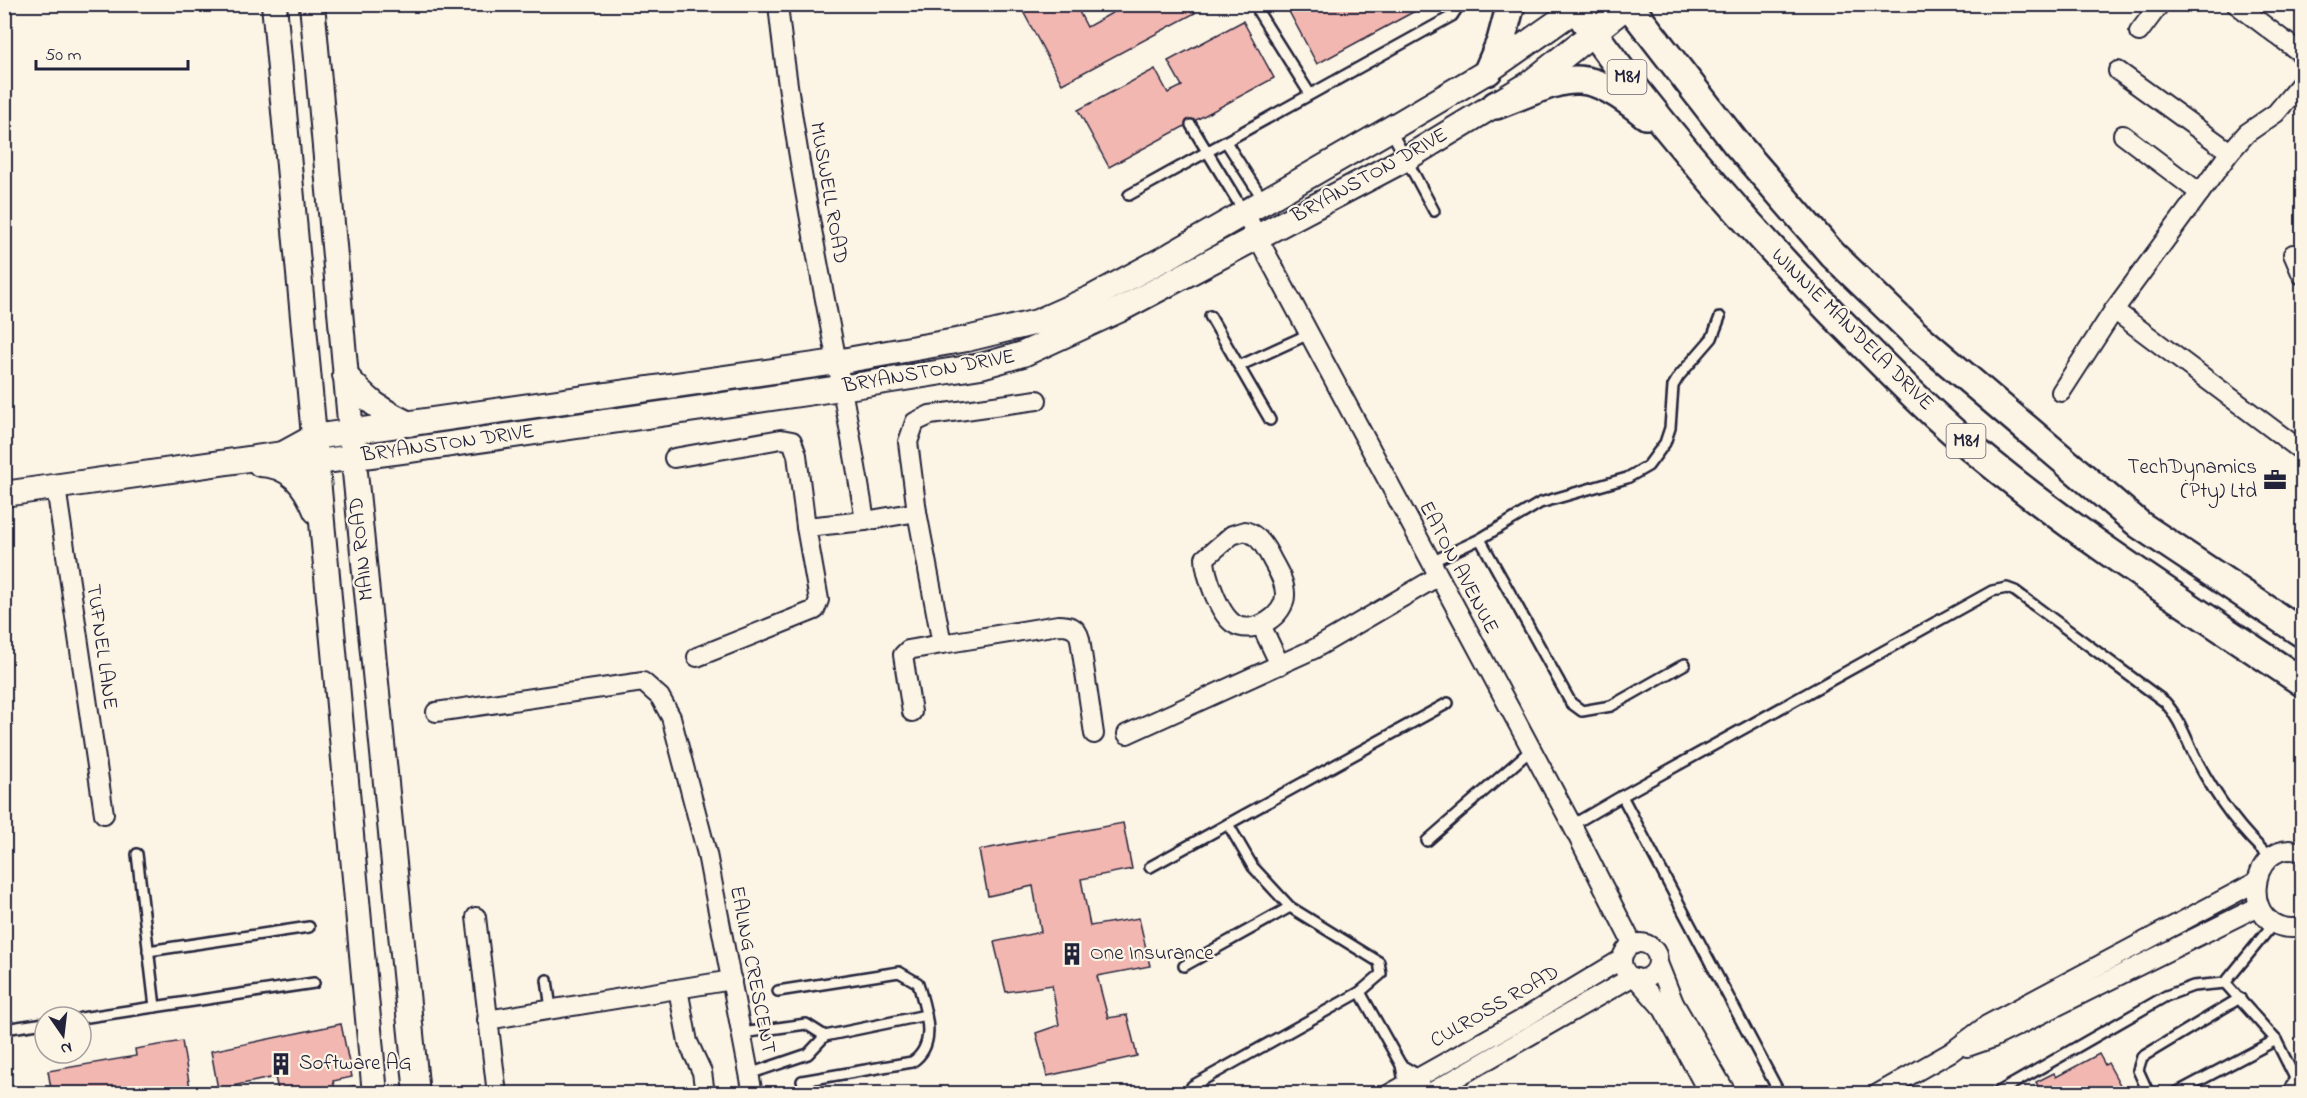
<svg xmlns="http://www.w3.org/2000/svg" width="2307" height="1098" font-family="'Indie Flower',sans-serif">
	<rect width="100%" height="100%" fill="#fcf5e5"/>
	<filter id="ink" filterUnits="userSpaceOnUse"><feTurbulence type="fractalNoise" baseFrequency=".0167" numOctaves="2"/><feDisplacementMap in="SourceGraphic" scale="12" xChannelSelector="R" yChannelSelector="G"/><feConvolveMatrix kernelMatrix="1 2 1 2 8 2 1 2 1" color-interpolation-filters="sRGB"/></filter>
	<g filter="url(#ink)">
		<g fill="#f3b7b1" stroke="#22223b" stroke-width="1.5">
			<path d="M1019 4H1075L1087 27 1128 4H1190L1195 13 1062 84Z"/>
			<path d="M1285 4H1428L1317 64Z"/>
			<path d="M1243 21 1274 78 1109 167 1078 110 1155 69 1168 93 1182 86 1168 61Z"/>
			<path d="M1123 823 1132 869 1081 879 1090 926 1139 918 1150 966 1097 976 1108 1018 1127 1015 1137 1056 1047 1076 1036 1033 1059 1025 1052 985 1006 992 994 942 1041 932 1033 886 988 896 979 850Z"/>
			<path d="M341 1024 352 1077 333 1081 335 1090 354 1086 355 1094H279L275 1077 218 1089 211 1051Z"/>
			<path d="M182 1041 191 1094H52L48 1071 136 1056 135 1049Z"/>
			<path d="M2099 1054 2105 1065 2108 1063 2124 1092 2026 1094 2038 1086 2036 1082 2054 1073 2056 1077Z"/>
		</g>
		<g fill="none" stroke-linecap="round" stroke-linejoin="round">
			<g stroke="#22223b" stroke-width="14">
				<g id="service">
					<path d="M1261 4 1259 13 1310 94"/>
					<path d="M1191 125 1244 212"/>
					<path d="M1391 131 1434 211"/>
					<path d="M1226 142 1264 201"/>
					<path d="M1129 195 1452 16 1460 4"/>
					<path d="M1210 316 1270 420"/>
					<path d="M1239 366 1309 334"/>
					<path d="M1480 539 1571 703 1582 711 1611 706 1685 664"/>
					<path d="M1429 563 1480 539 1540 503 1627 478 1648 466 1665 443 1670 428 1673 386 1679 376 1712 338 1720 317"/>
					<path d="M1572 825 1622 796"/>
					<path d="M1427 841 1531 750"/>
					<path d="M137 854 155 1007"/>
					<path d="M1150 867 1228 824"/>
					<path d="M148 951 309 927"/>
					<path d="M1184 966 1290 907"/>
					<path d="M547 980 551 1009"/>
					<path d="M2225 983 2274 923"/>
					<path d="M778 991 899 972 918 983C925 1010 939 1044 912 1062L802 1081"/>
					<path d="M1360 992 1381 974 1379 962 1290 907 1253 867 1228 824 1448 703"/>
					<path d="M81 1018 314 983"/>
					<path d="M4 1029 45 1023"/>
					<path d="M742 1033 806 1024 825 1036"/>
					<path d="M1401 1065 1420 1076 1430 1094"/>
					<path d="M749 1074 808 1054 825 1036 926 1015"/>
					<path d="M1192 1086 1360 992 1401 1065 1405 1088"/>
					<path d="M1451 1094 1460 1080"/>
					<path d="M1780 1094 1622 796 1992 591 2007 588 2015 591 2165 702C2180 719 2186 739 2196 759 2216 797 2239 830 2271 858"/>
					<path d="M1995 1094 2166 996 2193 986 2225 983 2276 1040 2295 1078 2287 1094"/>
					<path d="M2149 1094 2138 1070 2142 1057 2240 998"/>
					<path d="M2174 1094 2276 1040"/>
				</g>
			</g>
			<g stroke="#22223b" stroke-width="22">
				<g id="minor">
					<path d="M778 4C796 179 838 348 865 521L917 512 942 644 1058 625C1070 625 1077 627 1080 639L1094 734"/>
					<path d="M2236 4 2302 54"/>
					<path d="M2139 32 2160 4"/>
					<path d="M2118 71 2230 152 2247 133 2276 113 2302 82"/>
					<path d="M2123 135 2200 193"/>
					<path d="M1244 212 1572 825 1633 945"/>
					<path d="M2293 254 2302 275"/>
					<path d="M2114 310 2302 451"/>
					<path d="M2061 392 2114 310 2230 152"/>
					<path d="M674 458 781 439 792 441 797 455 806 527"/>
					<path d="M56 487 104 814"/>
					<path d="M917 512 908 442 915 422 930 415 1037 400"/>
					<path d="M1245 531C1259 535 1266 548 1272 560 1278 571 1285 582 1285 594 1286 616 1253 636 1234 624 1219 614 1205 574 1205 558L1232 535Z"/>
					<path d="M1261 625 1280 665"/>
					<path d="M697 657 815 610 819 600 806 527 865 521"/>
					<path d="M436 712 643 682 660 697 671 717 707 854 753 1094"/>
					<path d="M912 712 903 655 908 650 942 644"/>
					<path d="M1127 734 1314 649 1437 577"/>
					<path d="M2302 852C2246 835 2237 939 2302 927"/>
					<path d="M476 917 497 1094"/>
					<circle cx="1640" cy="961" r="18"/>
					<path d="M1658 963 1674 1003 1727 1094"/>
					<path d="M1636 978 1663 1009 1709 1094"/>
					<path d="M678 989 688 1042 702 1072 705 1094"/>
					<path d="M487 1020 732 980"/>
					<path d="M1967 1047 1993 1038 2259 906"/>
					<path d="M1389 1094 1521 1020 1622 959"/>
					<path d="M1428 1094 1632 977"/>
					<path d="M1877 1094 1951 1052 1987 1025 2256 882"/>
				</g>
			</g>
			<g stroke="#22223b" stroke-width="28">
				<g id="secondary">
					<path d="M274 4 375 1094"/>
					<path d="M312 4 351 432 417 1094"/>
					<path d="M345 375C367 400 379 410 409 424"/>
					<path d="M283 454 317 462 409 450 841 388 981 366 1023 354 1119 310 1407 158 1529 84 1628 5"/>
					<path d="M260 464C291 465 305 485 316 511"/>
					<path d="M4 494 283 454 314 437 836 362 967 339 1037 322 1091 298 1171 255 1390 129 1488 71 1583 4"/>
				</g>
			</g>
			<g stroke="#22223b" stroke-width="32">
				<g id="primary">
					<path d="M1573 4C1649 114 1739 216 1832 313 1882 364 1933 417 1989 462 2088 543 2197 611 2302 682"/>
					<path d="M1628 4 1735 142 1832 254 1914 333 2140 525 2302 633"/>
					<path d="M1488 71 1501 41 1511 4"/>
					<path d="M1496 105C1567 78 1581 62 1646 115"/>
				</g>
			</g>
			<use href="#service" stroke="#fcf5e5" stroke-width="9"/>
			<use href="#minor" stroke="#fcf5e5" stroke-width="18"/>
			<use href="#secondary" stroke="#fcf5e5" stroke-width="24"/>
			<use href="#primary" stroke="#fcf5e5" stroke-width="27"/>
		</g>
	</g>
	<defs>
		<g id="office-bare" transform="scale(1.8)"><path d="M-6-3h4V-5.5h4V-3h4V5H-6ZM-1-4.5V-3h2v-1.5ZM-6 0V1H6V0Z" fill="#22223b" stroke="#fcf5e5" stroke-width="2.5" paint-order="stroke"/></g>
		<g id="building-bare" transform="scale(1.8)"><path d="M-4-6H4V6H1V3H-1V6H-4ZM-2.5-4.3h1.7v1.8h-1.7ZM.8-4.3h1.7v1.8H.8ZM-2.5-1h1.7V.8h-1.7ZM.8-1h1.7V.8H.8Z" fill="#22223b" stroke="#fcf5e5" stroke-width="2.5" paint-order="stroke"/></g>
	</defs>
	<g fill-rule="evenodd">
		<use href="#office-bare" x="2275" y="480"/>
		<use href="#building-bare" x="1072" y="954"/>
		<use href="#building-bare" x="281" y="1064"/>
	</g>
	<g text-anchor="middle" dominant-baseline="central" stroke-width="4.5" stroke-linejoin="round" paint-order="stroke">
		<g fill="#fcf5e5" stroke="#63616e" stroke-width="1.5">
			<rect x="1607.5" y="60" width="39" height="34" rx="4.5"/>
			<rect x="1946.5" y="424" width="39" height="34" rx="4.5"/>
		</g>
		<g font-size="20" font-weight="bold" fill="#22223b">
			<text x="1627" y="77">M81</text>
			<text x="1966" y="441">M81</text>
		</g>
		<g font-size="21" fill="#22223b" stroke="#fcf5e5">
			<text transform="translate(1370 176) rotate(-29)">BRYANSTON DRIVE</text>
			<text transform="translate(828 193) rotate(80)">MUSWELL ROAD</text>
			<text transform="translate(1852 330) rotate(45)">WINNIE MANDELA DRIVE</text>
			<text transform="translate(929 372) rotate(-10)">BRYANSTON DRIVE</text>
			<text transform="translate(448 444) rotate(-8)">BRYANSTON DRIVE</text>
			<text transform="translate(362 549) rotate(-96)">MAIN ROAD</text>
			<text transform="translate(1458 568) rotate(62)">EATON AVENUE</text>
			<text transform="translate(101 647) rotate(82)">TUFNEL LANE</text>
			<text transform="translate(752 970) rotate(79)">EALING CRESCENT</text>
			<text transform="translate(1495 1007) rotate(-30)">CULROSS ROAD</text>
		</g>
		<g font-size="21" fill="#22223b" stroke="#fcf5e5" text-anchor="start">
			<text x="2257" y="468" text-anchor="end">TechDynamics<tspan x="2257" dy="24">(Pty) Ltd</tspan></text>
			<text x="1090" y="954">One Insurance</text>
			<text x="299" y="1064">Software AG</text>
		</g>
	</g>
	<rect width="2307" height="1098" fill="none" stroke="#fcf5e5" stroke-width="24"/>
	<rect x="12" y="12" width="2283" height="1074" fill="none" stroke="#22223b" stroke-width="2" filter="url(#ink)"/>
	<g transform="translate(63 1035) rotate(166)"><circle r="28" fill="#fcf5e5" stroke="#a5a1a1" stroke-width="1.5"/>
	<path d="M0-4.5L10 22L0 15L-10 22Z" fill="#22223b"/>
	<text y="-9" font-size="16" font-weight="bold" text-anchor="middle" fill="#22223b">N</text>
	</g>
	<path d="M36 60v9h152v-9" fill="none" stroke="#22223b" stroke-width="3"/>
	<text x="45" y="60" font-size="18" fill="#22223b" stroke="#fcf5e5" stroke-width="4.5" paint-order="stroke">50 m</text>
</svg>
